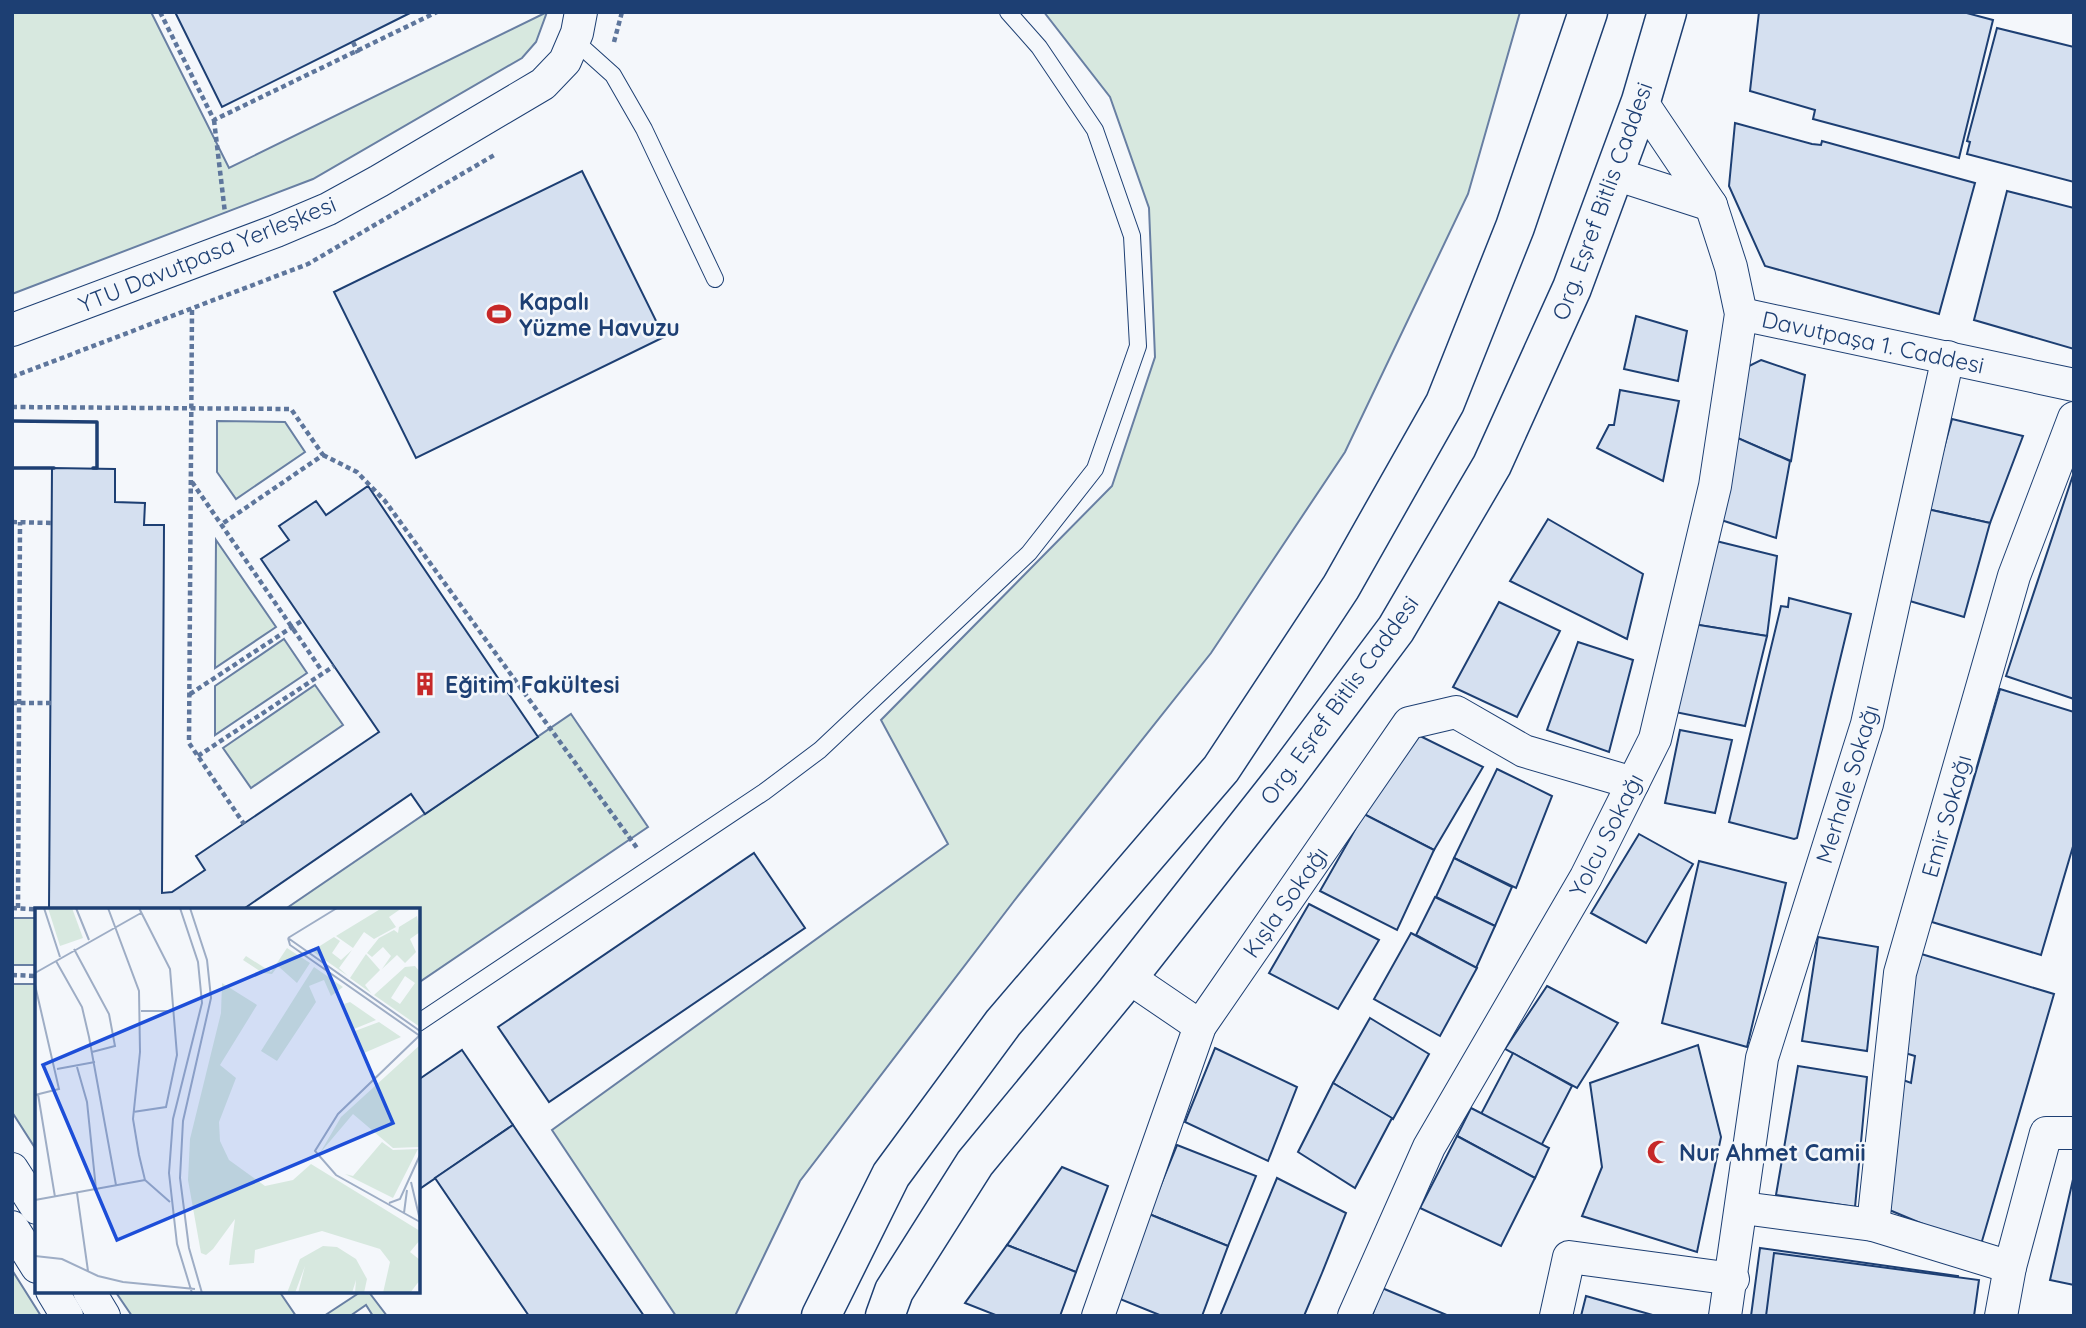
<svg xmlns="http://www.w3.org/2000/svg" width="2086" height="1328" font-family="Quicksand,sans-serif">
	<rect width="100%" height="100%" fill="#f4f7fb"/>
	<g fill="#d7e8df" stroke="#687fa3" stroke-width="2">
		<path d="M12 12H151L229 168 547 12 536 42 522 58 313 179 12 294Z"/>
		<path d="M1044 12H1520L1468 194 1345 452 1211 653 1014 901 800 1181 735 1316H676L552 1130 948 844 881 720 1112 486 1155 357 1149 208 1110 97Z"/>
		<path d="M217 421 285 422 305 452 236 499 217 472Z"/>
		<path d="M216 540 276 627 215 668Z"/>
		<path d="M284 639 307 673 215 735V686Z"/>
		<path d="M315 685 343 725 251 788 223 748Z"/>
		<path d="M571 714 648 827 418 983V910H284Z"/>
		<rect x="12" y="918" width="25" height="47"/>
		<path d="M12 984H37V1151L12 1112Z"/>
		<path d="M12 1270 41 1316H12Z"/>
		<path d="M115 1291H279L296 1316H132Z"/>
		<path d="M362 1291H368L387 1316H373L366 1305 350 1316H324Z"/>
	</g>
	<g fill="#d5e0f0" stroke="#1d3f73" stroke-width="2">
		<path d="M175 12H412L222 107Z"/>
		<path d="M1759 12H1963L1993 20 1959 158 1813 119 1815 110 1750 91Z"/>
		<path d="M1997 28 2074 47V182L1967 154 1970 142 1967 141Z"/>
		<path d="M1735 123 1812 144 1821 145 1822 141 1975 183 1939 314 1765 266 1729 186Z"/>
		<path d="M582 171 664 337 416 458 334 292Z"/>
		<path d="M2007 191 2074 208V349L1974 320Z"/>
		<path d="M1636 316 1687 331 1678 381 1624 369Z"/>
		<path d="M1761 360 1805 375 1791 461 1730 435 1741 370Z"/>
		<path d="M1620 390 1679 401 1663 481 1597 448 1609 425H1614Z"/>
		<path d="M1952 419 2023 436 1990 523 1927 509Z"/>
		<path d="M1731 435 1790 461 1776 538 1715 518Z"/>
		<path d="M52 468 115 469V502L145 503 144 525H164L162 893 172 892 205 870 196 856 379 732 261 559 289 540 279 526 316 501 326 515 368 486 538 737 425 814 411 794 242 910H49Z"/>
		<path d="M2074 472V699L2006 676Z"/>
		<path d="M1927 509 1990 523 1964 617 1903 599Z"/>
		<path d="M1548 519 1643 574 1627 639 1510 581Z"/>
		<path d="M1712 540 1777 556 1767 636 1692 624Z"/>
		<path d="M1789 598 1851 614 1797 838 1794 839 1729 822 1781 606 1788 607Z"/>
		<path d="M1499 602 1560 631 1517 717 1453 687Z"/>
		<path d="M1693 624 1767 636 1745 726 1675 712Z"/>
		<path d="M1578 642 1633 660 1609 752 1547 730Z"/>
		<path d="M2000 689 2074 712V843L2041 955 1932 922Z"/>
		<path d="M1680 730 1732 740 1715 813 1665 803Z"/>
		<path d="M1414 733 1483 767 1434 850 1365 815Z"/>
		<path d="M1497 769 1552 796 1516 888 1454 858Z"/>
		<path d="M1364 814 1434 850 1397 930 1320 891Z"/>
		<path d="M1639 834 1693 864 1646 943 1591 913Z"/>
		<path d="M754 853 805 928 549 1102 498 1027Z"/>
		<path d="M1454 858 1512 887 1495 926 1436 897Z"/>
		<path d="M1699 861 1786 883 1747 1047 1662 1023Z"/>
		<path d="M1435 897 1495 926 1476 968 1416 935Z"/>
		<path d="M1309 904 1379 940 1338 1009 1269 973Z"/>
		<path d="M1411 933 1477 968 1440 1036 1374 999Z"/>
		<path d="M1818 937 1878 947 1867 1051 1802 1041Z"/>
		<path d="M1918 953 2054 994 1980 1248 1887 1209 1903 1080 1911 1083 1915 1056 1905 1053Z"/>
		<path d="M1547 986 1618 1023 1577 1088 1505 1049Z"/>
		<path d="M1370 1018 1429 1054 1393 1119 1333 1083Z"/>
		<path d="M1698 1045 1721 1137 1697 1252 1582 1216 1602 1167 1590 1083Z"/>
		<path d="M1215 1048 1297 1087 1268 1161 1185 1122Z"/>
		<path d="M462 1050 513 1125 418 1190V1080Z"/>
		<path d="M1513 1053 1572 1086 1541 1146 1481 1114Z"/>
		<path d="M1798 1066 1867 1077 1855 1207 1776 1195Z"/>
		<path d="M1333 1083 1392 1118 1355 1188 1298 1152Z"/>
		<path d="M1471 1108 1549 1148 1535 1178 1457 1136Z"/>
		<path d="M513 1125 644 1316H529L435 1178Z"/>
		<path d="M1457 1136 1535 1178 1501 1246 1420 1208Z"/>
		<path d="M1177 1145 1256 1176 1228 1246 1149 1214Z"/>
		<path d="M1062 1167 1108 1186 1076 1272 1007 1245Z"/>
		<path d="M2074 1175V1285L2050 1280Z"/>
		<path d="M1277 1178 1346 1213 1322 1273 1304 1316H1220Z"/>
		<path d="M1149 1214 1228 1246 1202 1316H1162L1115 1297Z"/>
		<path d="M1007 1245 1076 1272 1060 1316H998L965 1303Z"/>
		<path d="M1760 1248 1958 1276 1953 1316H1751Z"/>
		<path d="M1774 1253 1979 1280 1974 1316H1766Z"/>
		<path d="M1382 1288 1449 1316H1372Z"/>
		<path d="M1586 1296 1656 1316H1581Z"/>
	</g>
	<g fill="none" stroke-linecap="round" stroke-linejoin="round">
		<g stroke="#1d3f73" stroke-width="18">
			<g id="service">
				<path d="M574 40 613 75 644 129 715 279"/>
				<path d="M418 1023 764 792 820 750 1029 553 1095 469 1138 346 1132 236 1095 130 1039 47 1008 12"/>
			</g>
		</g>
		<g stroke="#1d3f73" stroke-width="34">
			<g id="minor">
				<path d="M1615 174 1711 205"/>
				<path d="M1741 314 2074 385"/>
				<path d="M12 330 276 231 328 209 379 181 543 84 565 61 577 33 581 12"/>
				<path d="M1128 977 1200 1026"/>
				<path d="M12 1169 37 1208"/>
				<path d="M1743 1208 1873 1225 2010 1267"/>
				<path d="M1873 1225 1900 973 2014 576 2074 418"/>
				<path d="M12 1227 37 1267"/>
				<path d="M52 1291 67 1316"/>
				<path d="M89 1291 104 1316"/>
				<path d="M1098 1316 1200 1026 1409 723 1456 712 1524 751 1633 783"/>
				<path d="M1354 1316 1429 1147 1586 877 1655 739 1715 486 1741 314 1731 267 1711 205 1641 101"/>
				<path d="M1556 1316 1569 1257 1733 1279"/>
				<path d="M1725 1316 1762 1058 1867 724 1948 357"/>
				<path d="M2001 1316 2010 1267 2046 1133H2074"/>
			</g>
		</g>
		<g stroke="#1d3f73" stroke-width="41">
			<g id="tertiary">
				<path d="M821 1316 891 1175 1003 1023 1221 769 1341 587 1445 403 1515 227 1588 12"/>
				<path d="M885 1316 894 1291 975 1163 1116 992 1286 776 1396 629 1492 465 1572 288 1641 101 1667 12"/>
			</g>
		</g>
		<g stroke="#5e769c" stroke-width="4.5" stroke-dasharray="5 3.5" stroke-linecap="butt">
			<path d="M160 12 214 120 437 12"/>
			<path d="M353 42 358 53"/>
			<path d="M614 42 622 12"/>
			<path d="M214 120 225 213"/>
			<path d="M192 310 189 743 244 824"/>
			<path d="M12 377 308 264 496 154"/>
			<path d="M12 407 291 409 323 455 222 524"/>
			<path d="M323 455 357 472 385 501 637 848"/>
			<path d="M192 482 322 671"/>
			<path d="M12 522 52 523"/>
			<path d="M190 694 303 620"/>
			<path d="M12 703H51"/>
			<path d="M198 756 334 666"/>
			<path d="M12 908 49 910"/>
			<path d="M18 908 20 522"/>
			<path d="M12 975 37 976"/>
		</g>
		<use href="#service" stroke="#f4f7fb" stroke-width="16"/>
		<use href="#minor" stroke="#f4f7fb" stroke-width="32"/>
		<use href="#tertiary" stroke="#f4f7fb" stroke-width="38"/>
		<g stroke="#1d3f73" stroke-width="3.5">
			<path d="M12 421 97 422V468H93"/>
			<path d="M12 468H54"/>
		</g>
	</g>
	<defs>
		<g id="stadium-bare" transform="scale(1.89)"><path d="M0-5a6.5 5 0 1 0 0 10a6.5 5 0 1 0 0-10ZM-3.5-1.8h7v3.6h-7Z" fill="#c62828" stroke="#f4f7fb" stroke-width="2.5" paint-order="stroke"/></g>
		<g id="building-bare" transform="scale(1.89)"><path d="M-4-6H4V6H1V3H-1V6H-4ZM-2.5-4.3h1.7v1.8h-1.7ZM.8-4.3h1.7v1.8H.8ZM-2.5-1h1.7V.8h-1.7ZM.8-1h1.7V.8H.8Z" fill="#c62828" stroke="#f4f7fb" stroke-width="2.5" paint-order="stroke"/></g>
		<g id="mosque-bare" transform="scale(1.89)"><path d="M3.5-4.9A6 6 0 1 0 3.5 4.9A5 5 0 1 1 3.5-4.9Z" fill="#c62828" stroke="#f4f7fb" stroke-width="2.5" paint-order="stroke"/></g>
	</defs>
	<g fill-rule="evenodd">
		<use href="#stadium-bare" x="499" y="314"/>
		<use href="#building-bare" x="425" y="684"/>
		<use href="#mosque-bare" x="1659" y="1152"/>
	</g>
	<g text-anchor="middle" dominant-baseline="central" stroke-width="5" stroke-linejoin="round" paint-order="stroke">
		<g font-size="23" fill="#1d3f73" stroke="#f4f7fb">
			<text transform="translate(1602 201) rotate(-70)">Org. Eşref Bitlis Caddesi</text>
			<text transform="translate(207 254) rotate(-22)">YTU Davutpasa Yerleşkesi</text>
			<text transform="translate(1873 342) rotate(12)">Davutpaşa 1. Caddesi</text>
			<text transform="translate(1339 700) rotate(-54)">Org. Eşref Bitlis Caddesi</text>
			<text transform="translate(1847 784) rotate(-73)">Merhale Sokağı</text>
			<text transform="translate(1946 816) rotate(-74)">Emir Sokağı</text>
			<text transform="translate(1606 835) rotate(-63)">Yolcu Sokağı</text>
			<text transform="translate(1285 902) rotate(-55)">Kışla Sokağı</text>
		</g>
		<g font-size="23" font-weight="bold" fill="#1d3f73" stroke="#f4f7fb" text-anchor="start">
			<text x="519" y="301">Kapalı<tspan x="519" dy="26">Yüzme Havuzu</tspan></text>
			<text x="445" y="684">Eğitim Fakültesi</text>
			<text x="1679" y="1152">Nur Ahmet Camii</text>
		</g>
	</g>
	<g transform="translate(35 908)">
		<rect width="385" height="385" fill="#f4f7fb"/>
		<path d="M347 0H367L354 9 361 19 339 31 329 24 318 40 301 28ZM382 8 385 24 375 31 381 44 370 55 362 47 347 61 356 48 348 39 337 49 332 45 344 30 359 22 363 25 364 19ZM299 29 305 33 297 45 306 52 317 42 304 60 313 68 277 43ZM252 40 275 55 262 75 243 58 237 66 228 65 208 52 211 48 236 64ZM331 46 345 62 330 77 336 85 315 70ZM380 58 385 64V119L339 87 370 59ZM370 68 380 75 365 96 356 90ZM279 59 308 79 296 88 289 72 274 78 281 94 242 153 226 143ZM187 75 222 97 185 157 201 170 184 214 185 233 194 252 230 278 258 272 276 256 385 323V332L375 344 385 352V372L375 385H348L355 354 345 341 287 323 220 342 219 355 194 357 200 311 178 341 171 347 166 345 153 272 155 231 186 105ZM315 94 341 112 319 121 309 96ZM344 114 366 129 329 145 320 123ZM385 137 384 239 358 240 318 206 285 245 306 209ZM347 234 358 242 383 241 358 290 310 266 318 268ZM288 338 302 339 321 351 332 371 329 385H320L321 372 317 385H263L270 358 260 385H252L265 351Z" fill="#d7e8df" fill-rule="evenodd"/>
		<path d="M13 0H37L48 30 25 38Z" fill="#d7e8df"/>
		<path fill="none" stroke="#9eadc5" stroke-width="2" d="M9 0 25 49M41 0 54 32M73 0 104 83 105 144 98 211 104 247 110 272 135 294M145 0 163 54 167 95 138 211 134 265 142 336 157 385M155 0 172 52 176 90 148 213 145 270 154 340 167 385M253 30 255 37 385 128M253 30 385 123M253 30 302 0M39 41 74 106 80 138 57 144M21 53 47 99 54 129 81 277M0 65 106 5M0 77 24 181 0 187M106 103H139M385 127 303 206 280 243 301 267 385 314M42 159 52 194 61 281M22 161 60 154M3 186 20 289M98 204 131 199 142 147 135 61 104 0M376 274 385 312M42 285 53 363M0 292 110 272M354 295 365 291 385 247M369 305 372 282M0 348 27 351 63 368 88 374 160 381"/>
		<path fill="#1d4ed8" fill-opacity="0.15" stroke="#1d4ed8" stroke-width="3.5" d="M283 40 358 215 82 332 8 157Z"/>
		<rect width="385" height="385" fill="none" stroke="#1d3f73" stroke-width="3.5"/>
	</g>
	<rect width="2086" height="1328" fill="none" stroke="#1d3f73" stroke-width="28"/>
</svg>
